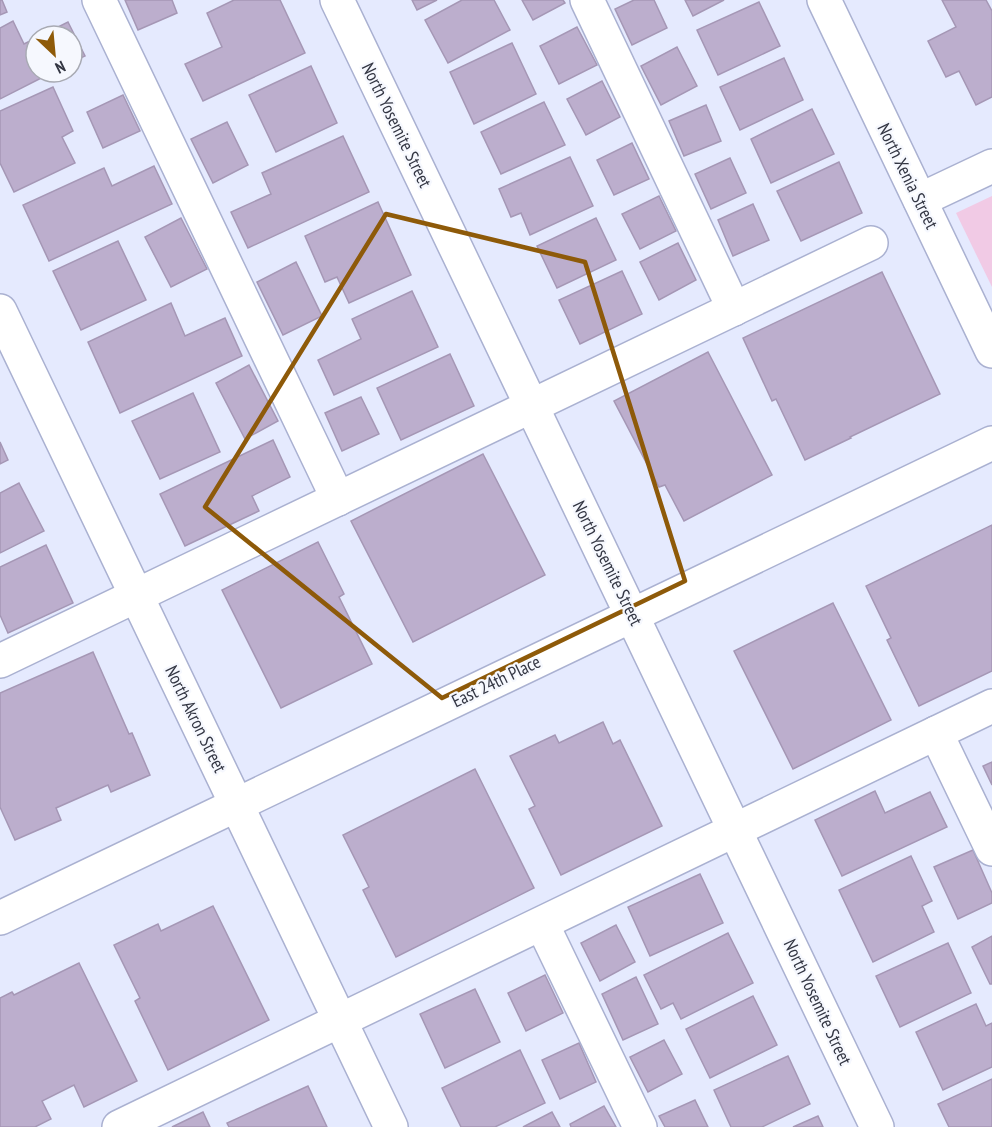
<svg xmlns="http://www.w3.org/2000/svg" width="992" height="1127" font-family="'PT Sans Narrow',sans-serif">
	<rect width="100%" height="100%" fill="#e5eafe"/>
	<path fill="#f1cae5" d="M992 196V287L956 213Z"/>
	<g fill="#bcaecd" stroke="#a597b5" stroke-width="1.5">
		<path d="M0 0H2L7 12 0 15Z"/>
		<path d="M125 0H172L177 13 138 30Z"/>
		<path d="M234 0H280L305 53 203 101 185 64 222 47 207 13Z"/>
		<path d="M412 0H437L417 10Z"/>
		<path d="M462 0H494L510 30 448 63 425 20Z"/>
		<path d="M522 0H563L565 3 533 20Z"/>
		<path d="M634 0H654L667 28 632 45 615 9Z"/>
		<path d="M685 0H724L693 16Z"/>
		<path d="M942 0H986L992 11V97L976 105 959 71 946 77 928 41 956 27Z"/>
		<path d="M759 2 780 46 718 75 697 30Z"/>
		<path d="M13 21 24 44 36 38V72H53L0 99V28Z"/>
		<path d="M68 22 85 56 72 62V36H40Z"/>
		<path d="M577 27 597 65 559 84 540 46Z"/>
		<path d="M512 43 536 94 474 124 450 72Z"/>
		<path d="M677 47 697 86 661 105 641 66Z"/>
		<path d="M784 58 803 100 740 130 720 87Z"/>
		<path d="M311 66 337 123 276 152 249 95Z"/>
		<path d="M602 81 620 117 586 135 567 99Z"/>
		<path d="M53 87 73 131 62 137 75 163 14 192 0 163V111Z"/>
		<path d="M123 95 140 131 103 148 87 112Z"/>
		<path d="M544 102 565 145 501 174 481 132Z"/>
		<path d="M706 105 721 141 684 156 669 121Z"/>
		<path d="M812 109 834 154 771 183 751 139Z"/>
		<path d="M227 122 248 165 213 183 191 139Z"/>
		<path d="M343 136 369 192 248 248 231 212 271 194 262 173Z"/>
		<path d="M632 143 649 179 614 195 597 160Z"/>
		<path d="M570 157 593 206 530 235 521 213 511 217 499 189Z"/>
		<path d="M730 158 746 193 711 209 695 174Z"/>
		<path d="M839 162 862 213 801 241 777 191Z"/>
		<path d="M154 166 172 204 49 261 23 205 104 168 112 186Z"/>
		<path d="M659 196 676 231 640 249 622 214Z"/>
		<path d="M378 202 411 275 349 303 337 277 325 282 305 236Z"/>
		<path d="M753 204 769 240 733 256 718 220Z"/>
		<path d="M181 218 207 269 171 287 145 237Z"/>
		<path d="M596 218 616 260 557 288 537 246Z"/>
		<path d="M118 241 146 300 81 330 53 271Z"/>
		<path d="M678 243 696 280 659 300 640 262Z"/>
		<path d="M296 262 322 316 283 335 257 282Z"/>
		<path d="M622 271 642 314 580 344 559 300Z"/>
		<path d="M882 272 940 394 850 437 851 438 805 460 776 399 772 401 743 338Z"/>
		<path d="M412 291 438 347 334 395 318 360 361 339 352 319Z"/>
		<path d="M171 303 185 336 225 318 242 356 120 413 88 342Z"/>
		<path d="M708 352 772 475 684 521 665 485 659 487 614 401Z"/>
		<path d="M450 354 474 406 401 440 377 388Z"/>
		<path d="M249 365 278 421 245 439 216 383Z"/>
		<path d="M193 393 220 452 160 479 132 421Z"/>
		<path d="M361 397 379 434 342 451 325 413Z"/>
		<path d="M273 440 290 477 252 496 259 511 185 546 160 494Z"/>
		<path d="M0 442 8 460 0 464Z"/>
		<path d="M483 454 545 575 413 642 351 521Z"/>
		<path d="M19 483 44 531 0 553V493Z"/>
		<path d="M992 525V671L919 706 887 640 891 638 866 586Z"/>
		<path d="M318 542 344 594 339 597 372 664 281 708 222 590Z"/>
		<path d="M46 545 73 603 8 633 0 615V567Z"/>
		<path d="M833 603 891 720 793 769 734 651Z"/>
		<path d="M93 652 129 734 132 733 150 775 111 792 108 785 56 808 61 820 15 840 0 807V693Z"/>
		<path d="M603 722 613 744 620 740 662 826 561 875 529 809 535 806 510 756 555 735 559 743Z"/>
		<path d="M992 762V785L983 766Z"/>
		<path d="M475 769 534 888 396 957 363 890 369 887 343 835Z"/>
		<path d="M875 791 885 813 930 792 947 827 842 876 815 820Z"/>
		<path d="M973 850 992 893V903L958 919 934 867Z"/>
		<path d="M911 856 932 901 922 906 934 932 873 962 839 890Z"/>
		<path d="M700 874 723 923 650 956 628 907Z"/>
		<path d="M213 906 269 1020 168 1070 135 1001 140 998 114 945 158 924 161 931Z"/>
		<path d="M616 925 635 962 600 981 581 943Z"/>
		<path d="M728 933 753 983 681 1019 673 1003 661 1009 644 975Z"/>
		<path d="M992 936V984H990L972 947Z"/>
		<path d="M948 943 971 993 900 1027 876 976Z"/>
		<path d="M79 963 137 1081 84 1107 74 1085 42 1101 51 1119 35 1127H0V998L12 992 14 995Z"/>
		<path d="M545 975 563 1013 526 1031 508 993Z"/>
		<path d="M636 977 658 1024 623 1040 602 994Z"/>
		<path d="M475 989 500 1042 445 1068 420 1014Z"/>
		<path d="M753 996 777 1045 710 1078 686 1029Z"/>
		<path d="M976 1004 986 1026 992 1023V1067L943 1090 916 1032Z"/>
		<path d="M664 1040 682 1074 648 1092 630 1057Z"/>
		<path d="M579 1043 596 1082 560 1099 542 1060Z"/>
		<path d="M520 1050 545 1103 495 1127H461L442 1088Z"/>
		<path d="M788 1056 810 1104 762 1127H731L714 1090Z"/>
		<path d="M992 1079V1127H949L938 1104Z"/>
		<path d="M308 1086 327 1127H229L227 1123Z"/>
		<path d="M695 1100 708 1127H665L659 1116Z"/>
		<path d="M604 1106 616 1127H571L570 1124Z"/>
		<path d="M203 1112 210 1127H172Z"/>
		<path d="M552 1112 560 1127H523Z"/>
		<path d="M818 1116 823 1127H793Z"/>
	</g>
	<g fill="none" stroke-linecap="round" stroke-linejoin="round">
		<g stroke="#aab1d1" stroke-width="36">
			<g id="minor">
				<path d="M99 0 338 499"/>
				<path d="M337 0 877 1127"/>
				<path d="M587 0 734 309"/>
				<path d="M824 0 992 351"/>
				<path d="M920 200 992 166"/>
				<path d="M0 311 391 1127"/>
				<path d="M0 661 871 243"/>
				<path d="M936 733 992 849"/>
				<path d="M0 918 992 443"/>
				<path d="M542 924 640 1127"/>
				<path d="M119 1127 992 706"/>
			</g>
		</g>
		<use href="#minor" stroke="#fff" stroke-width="33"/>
	</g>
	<path fill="none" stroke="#8e5a09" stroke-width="4.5" stroke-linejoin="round" d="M386 214 585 262 685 581 442 698 205 507Z"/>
	<g text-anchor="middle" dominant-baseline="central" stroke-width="4.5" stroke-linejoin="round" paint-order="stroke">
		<g font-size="18" fill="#333643" stroke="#f6f8fe">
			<text transform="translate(397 125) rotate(64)">North Yosemite Street</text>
			<text transform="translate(908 176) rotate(64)">North Xenia Street</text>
			<text transform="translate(608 563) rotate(64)">North Yosemite Street</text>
			<text transform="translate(496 681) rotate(-26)">East 24th Place</text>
			<text transform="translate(196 719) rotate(64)">North Akron Street</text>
			<text transform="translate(818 1002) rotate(65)">North Yosemite Street</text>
		</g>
	</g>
	<g transform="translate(54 54) rotate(154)"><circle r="28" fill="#f6f8fe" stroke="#a8aab3" stroke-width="1.5"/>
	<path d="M0-4.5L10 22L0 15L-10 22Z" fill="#8e5a09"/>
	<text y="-9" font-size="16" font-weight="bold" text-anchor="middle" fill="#333643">N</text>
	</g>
</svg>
